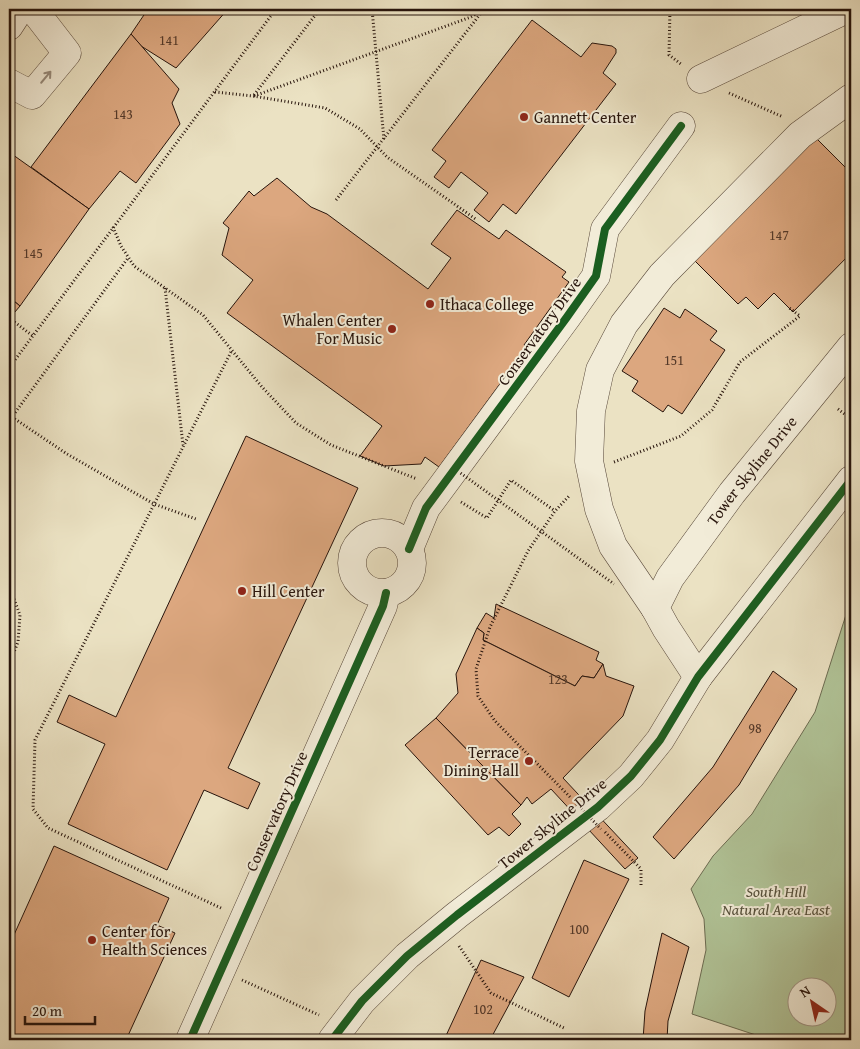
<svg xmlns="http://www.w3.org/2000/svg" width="860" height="1049" font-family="'Gentium Book Plus',serif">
	<rect width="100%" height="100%" fill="#ebe2c3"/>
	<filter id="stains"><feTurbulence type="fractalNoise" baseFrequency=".004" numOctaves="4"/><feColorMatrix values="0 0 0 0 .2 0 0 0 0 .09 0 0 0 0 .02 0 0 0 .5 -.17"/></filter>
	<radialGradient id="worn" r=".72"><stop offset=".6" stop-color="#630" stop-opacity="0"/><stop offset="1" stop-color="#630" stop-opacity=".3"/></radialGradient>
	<path fill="#b1c498" stroke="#6c6c52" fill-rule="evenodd" d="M851 599V1040H771L692 1014 706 950 704 919 691 889 713 856 752 814 815 712ZM798 986H828V1016H798Z"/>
	<g fill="#dca77f" stroke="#27140c">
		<path d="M148 9H228L176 68 141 46 131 34Z"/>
		<path d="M532 20 581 57 592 43 612 46 616 49V53L603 73 616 84 516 214 503 204 489 222 474 210 488 193 461 172 449 188 434 177 446 161 432 150Z"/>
		<path d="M131 34 179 89 172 103 180 124 136 183 120 171 89 209 31 167Z"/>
		<path d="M809 131 851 173V183L846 188 851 194V209L847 213 851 218V253L793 312 774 293 758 309 746 297 738 304 688 254Z"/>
		<path d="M9 152 89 209 20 306 9 297Z"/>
		<path d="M277 178 311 207 327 214 428 289 451 258 431 244 457 210 499 239 506 230 566 272 562 277 569 282 524 345 527 347 439 467 425 457 421 464 384 466 360 456 382 426 227 313 253 280 222 255 229 228 223 223 249 191 254 196Z"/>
		<path d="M9 297 20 306 9 319Z"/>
		<path d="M664 308 680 318 685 309 717 331 710 340 725 350 682 414 668 405 663 412 632 391 638 381 622 371Z"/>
		<path d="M246 436 358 488 228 768 260 783 248 809 204 790 167 870 68 824 105 744 57 722 69 695 116 717Z"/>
		<path d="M496 604 599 652 596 660 603 664 594 678 582 676 575 686 483 640 484 633 477 628 486 613 494 618Z"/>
		<path d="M477 628 484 633 483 640 575 686 582 676 594 678 603 664 606 676 634 686 623 716 563 778 638 858 625 869 551 789 532 804 527 797 521 805 436 718 458 693 456 674Z"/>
		<path d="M773 671 797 689 739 785 674 859 653 837 713 767Z"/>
		<path d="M436 718 521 805 512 814 521 824 509 836 499 827 488 835 405 745Z"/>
		<path d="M54 846 169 898 157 925 175 933 126 1040H9V946Z"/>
		<path d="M584 860 629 879 569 997 532 978Z"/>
		<path d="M662 933 689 947 668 1021 667 1040H643L645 1011Z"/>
		<path d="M481 960 524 977 490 1040H444Z"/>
	</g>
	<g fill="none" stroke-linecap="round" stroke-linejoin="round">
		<g stroke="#58483a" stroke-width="29">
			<g id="minor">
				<path d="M9 26 20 9"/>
				<path d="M701 79 847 9"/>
				<path d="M9 83 32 95 67 53 33 9"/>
				<circle cx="382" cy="563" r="30"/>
				<path d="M409 549 426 508 567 317 596 276 605 229 681 126"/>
				<path d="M655 608 613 546 599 509 589 461 591 411 600 370 624 324 662 275 800 135 851 98"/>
				<path id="s1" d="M698 677 666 628 655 608 670 578 732 493 851 347"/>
				<path d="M190 1040 383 606 386 593"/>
				<path d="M332 1040 362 1001 407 956 457 915 598 807 631 776 660 740 698 677 851 480"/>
			</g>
		</g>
		<g stroke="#27140c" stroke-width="3" stroke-dasharray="1 2.5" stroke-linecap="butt">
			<path d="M372 9 384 140"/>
			<path d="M670 9 669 55 681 64"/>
			<path d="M215 92 253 96 325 108 360 129 387 157 477 220"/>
			<path d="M729 93 783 117"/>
			<path d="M254 95 320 9"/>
			<path d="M254 96 471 17 485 9"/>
			<path d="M336 200 481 13"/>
			<path d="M113 227 121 246 134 266 203 315 262 387 296 423 331 445 417 479"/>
			<path d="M165 288 183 445"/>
			<path d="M9 318 33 336"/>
			<path d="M9 368 276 9"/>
			<path d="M838 409 851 419"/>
			<path d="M9 415 67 454 154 504 196 519"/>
			<path d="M9 421 128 258"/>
			<path d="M614 462 681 436 712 410 740 362 800 316 788 307"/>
			<path d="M461 502 487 518 511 480 555 511"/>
			<path d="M9 586 20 615 18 642 9 665"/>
			<path d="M570 797 495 721 478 696 476 669 490 627 528 551 555 511 570 495"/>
			<path d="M605 832 641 869V887"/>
			<path d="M221 908 48 828 33 809 35 740 232 350"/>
			<path d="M459 946 491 993 564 1028"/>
			<path d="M242 980 319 1015"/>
		</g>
		<use href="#minor" stroke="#f2ecd8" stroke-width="28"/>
		<g stroke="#27140c" stroke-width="3" stroke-dasharray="1 2.5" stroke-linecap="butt">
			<path d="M455 469 614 584"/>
			<path d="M574 801 601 829"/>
		</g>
		<g stroke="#f2ecd8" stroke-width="11">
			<g id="cycleway">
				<path d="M409 549 426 508 567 317 596 276 605 229 681 126"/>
				<path d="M190 1040 383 606 386 593"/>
				<path d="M332 1040 362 1001 407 956 457 915 598 807 631 776 660 740 698 677 851 480"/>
			</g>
		</g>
		<use href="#cycleway" stroke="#1b5e20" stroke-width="8"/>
	</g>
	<defs><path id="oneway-shaft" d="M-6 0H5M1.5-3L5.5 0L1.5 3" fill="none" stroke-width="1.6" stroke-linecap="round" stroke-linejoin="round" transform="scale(1.25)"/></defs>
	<use stroke="#978b7c" href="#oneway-shaft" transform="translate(46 77) rotate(-50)"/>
	<g fill="#8f2418" stroke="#f2ecd8" stroke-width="2">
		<circle cx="524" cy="117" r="5"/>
		<circle cx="430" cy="304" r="5"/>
		<circle cx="392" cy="329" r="5"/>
		<circle cx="242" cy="591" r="5"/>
		<circle cx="529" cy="761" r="5"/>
		<circle cx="92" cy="940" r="5"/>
	</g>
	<g text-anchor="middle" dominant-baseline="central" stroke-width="4" stroke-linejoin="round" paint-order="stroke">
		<g font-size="14" fill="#543929">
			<text x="169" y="40">141</text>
			<text x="123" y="114">143</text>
			<text x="779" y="235">147</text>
			<text x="33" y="253">145</text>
			<text x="674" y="360">151</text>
			<text x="558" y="679">123</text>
			<text x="755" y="728">98</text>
			<text x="579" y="929">100</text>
			<text x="483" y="1009">102</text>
		</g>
		<g font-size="16" fill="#27140c" stroke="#f2ecd8" text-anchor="start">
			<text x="534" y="117">Gannett Center</text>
			<text x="440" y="304">Ithaca College</text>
			<text x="382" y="320" text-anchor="end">Whalen Center<tspan x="382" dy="18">For Music</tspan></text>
			<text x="252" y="591">Hill Center</text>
			<text x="519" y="752" text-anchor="end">Terrace<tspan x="519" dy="18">Dining Hall</tspan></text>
			<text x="102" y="931">Center for<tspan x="102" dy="18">Health Sciences</tspan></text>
		</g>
		<g font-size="16" fill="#27140c" stroke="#f2ecd8">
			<text transform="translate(539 331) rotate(-54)">Conservatory Drive</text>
			<text stroke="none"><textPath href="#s1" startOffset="250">Tower Skyline Drive</textPath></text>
			<text transform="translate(276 811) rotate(-66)">Conservatory Drive</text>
			<text transform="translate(552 823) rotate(-39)">Tower Skyline Drive</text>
		</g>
		<g font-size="16" font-style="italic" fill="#57523d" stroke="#f2ecd8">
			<text x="776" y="891">South Hill<tspan x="776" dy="18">Natural Area East</tspan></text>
		</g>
	</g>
	<rect width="860" height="1049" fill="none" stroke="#ebe2c3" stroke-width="30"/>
	<rect x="10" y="10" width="840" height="1029" fill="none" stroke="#27140c" stroke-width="2.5"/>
	<rect x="15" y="15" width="830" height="1019" fill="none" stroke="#27140c"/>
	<g transform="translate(812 1002) rotate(326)"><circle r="24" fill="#f2ecd8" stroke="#a19686"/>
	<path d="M0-4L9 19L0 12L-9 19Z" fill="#8f2418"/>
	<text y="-8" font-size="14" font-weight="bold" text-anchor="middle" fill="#27140c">N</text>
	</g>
	<path d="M25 1016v8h70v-8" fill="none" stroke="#27140c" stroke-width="2.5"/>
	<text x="32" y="1016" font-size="15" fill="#27140c" stroke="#f2ecd8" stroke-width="4" paint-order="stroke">20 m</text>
	<rect width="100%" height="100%" filter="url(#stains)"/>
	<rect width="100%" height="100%" fill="url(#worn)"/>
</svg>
